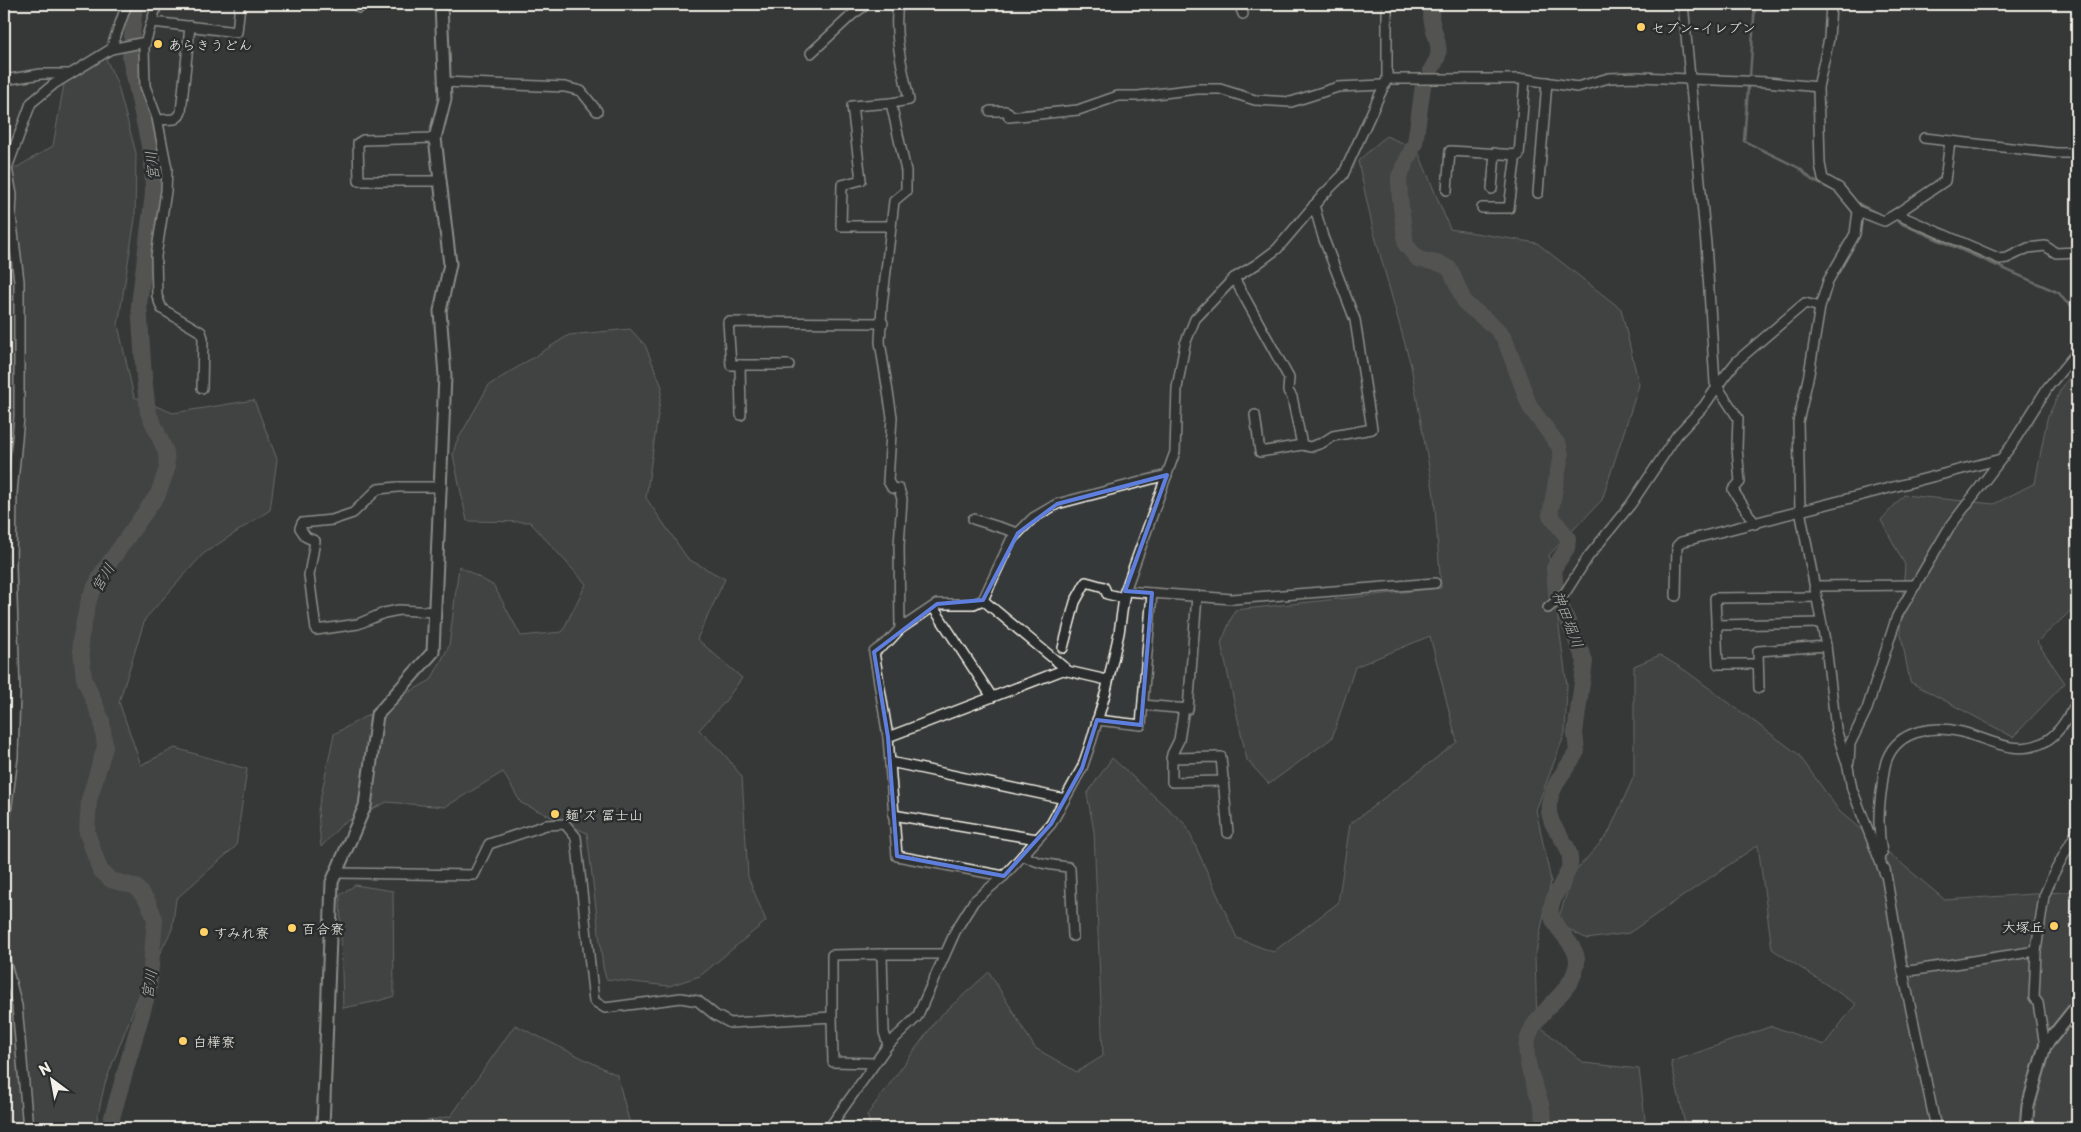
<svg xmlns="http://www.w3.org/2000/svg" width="2081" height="1132" font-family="'Playpen Sans','Klee One',sans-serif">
	<rect width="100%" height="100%" fill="#363939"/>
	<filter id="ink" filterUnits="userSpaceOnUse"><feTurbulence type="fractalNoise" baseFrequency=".02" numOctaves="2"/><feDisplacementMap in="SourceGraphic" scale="10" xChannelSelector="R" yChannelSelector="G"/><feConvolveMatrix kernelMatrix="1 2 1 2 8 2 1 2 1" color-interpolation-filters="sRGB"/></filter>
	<g filter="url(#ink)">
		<g fill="#4e514f" stroke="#a1a19c">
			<path d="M102 50 117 83 136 153 135 219 118 325 134 397 173 413 254 400 277 459 270 510 203 554 145 619 119 702 141 765 175 748 247 769 236 846 176 899 172 929 140 993 105 1083 95 1128H4V175L53 146 66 73Z"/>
			<path d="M1386 136 1417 149 1450 229 1537 243 1621 309 1639 385 1602 500 1549 555 1567 685 1565 733 1536 810 1551 881 1535 957 1537 1024 1584 1063 1639 1069 1646 1128H871L867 1115 938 1018 989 972 1035 1048 1077 1072 1103 1056 1094 831 1087 794 1112 758 1186 825 1237 938 1273 952 1338 903 1350 824 1457 742 1430 636 1355 667 1332 738 1269 784 1247 760 1221 643 1235 610 1441 588 1434 495 1411 366 1373 229 1358 161Z"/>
			<path d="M630 329 645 345 662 387 646 498 688 559 725 579 697 639 742 678 723 704 699 730 725 755 742 777 748 877 766 921 700 976 669 986 606 979 603 967 587 833 521 803 503 772 445 807 387 802 343 823 321 847 318 810 334 734 431 680 449 646 459 566 494 586 521 636 562 632 586 584 530 522 467 521 453 455 456 443 489 385 569 335Z"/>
			<path d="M2077 366V605L2037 642 2065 683 2013 737 1910 682 1900 629 1905 565 1881 520 1904 495 1994 504 2035 483 2047 419 2060 391Z"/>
			<path d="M1660 655 1686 671 1798 754 1840 812 1945 900 2077 891V1128H1686L1671 1062 1772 1026 1824 1045 1856 1004 1772 949 1758 845 1629 933 1587 939 1557 923 1573 874 1608 834 1634 776V666Z"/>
			<path d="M355 885 393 891 394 996 378 1001 343 1008 340 895Z"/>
			<path d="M515 1025 617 1075 631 1128H394L451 1116Z"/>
		</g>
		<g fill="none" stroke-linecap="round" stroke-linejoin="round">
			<g stroke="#a8a7a1" stroke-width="2.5">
				<path d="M1750 76 1755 4"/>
				<path d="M1748 88 1744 141 1799 168 1812 180 1835 191"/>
				<path d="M1855 202 1883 216"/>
				<path d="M1898 222 2059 293 2065 301 2077 310"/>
			</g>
			<g stroke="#757572" stroke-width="16">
				<path d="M1431 70C1433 66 1435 63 1437 59 1444 41 1424 22 1434 4"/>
				<path d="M1423 86 1415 143 1399 177 1400 199 1406 245 1418 259 1441 264 1450 269 1465 303 1496 328 1505 340 1530 407 1559 446 1561 455 1550 515 1568 538 1567 548 1554 568 1556 594 1585 661 1575 733 1577 751C1567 770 1553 781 1549 804 1546 830 1573 841 1570 864 1568 878 1548 900 1551 913 1554 931 1579 945 1577 963 1573 995 1532 1011 1527 1043 1523 1073 1546 1099 1544 1128"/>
				<path d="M109 1128 149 989 155 919 148 902 136 887 111 880 100 870 87 833 89 800 105 747 102 721 84 678 80 641 89 599 102 573 158 494 167 469 166 452 148 412 144 377 139 305 153 194 152 159 130 57 135 4"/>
			</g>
			<g stroke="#f4f1e8" stroke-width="12">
				<g id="street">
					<path d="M157 4 144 47 145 86 157 118 167 169 166 191 156 256 157 296 162 309 201 332 203 338 202 388"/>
					<path d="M898 4C893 37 903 68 909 100L891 103 906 171V191L894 201 882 305 880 342 892 417 888 481 892 488 899 489 902 499 899 546 900 629"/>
					<path d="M1239 4 1243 14"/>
					<path d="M1683 4 1706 244 1715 383 1738 418 1737 448 1740 482 1733 490 1755 524"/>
					<path d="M1831 4 1829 39 1818 87 1820 164 1823 179 1839 188 1858 211 1884 221 1896 214 2000 259 2007 258 2028 248 2045 246 2056 253 2077 252"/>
					<path d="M359 8 360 4"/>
					<path d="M153 22 237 32 240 4"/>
					<path d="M111 49 146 42"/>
					<path d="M811 53 853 14 867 4"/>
					<path d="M1387 79H1525L1577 87 1609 78 1638 77 1767 82 1818 87"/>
					<path d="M4 80 41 74H70"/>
					<path d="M444 82 565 87 581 91 597 111"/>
					<path d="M891 103 852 106 861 180 842 185 841 226H891"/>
					<path d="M990 111H1005L1008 112 1009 117 1078 110 1118 96H1138L1197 89H1220L1255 100 1291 102 1338 87 1383 85"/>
					<path d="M158 120 175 119 179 116 181 112 190 26"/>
					<path d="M435 138 363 140 358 143 359 181H441"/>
					<path d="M1924 138 2056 153H2077"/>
					<path d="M1492 189 1495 153"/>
					<path d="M1447 190 1450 151 1519 155 1525 79"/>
					<path d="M1538 193 1547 82"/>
					<path d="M1482 208H1509L1516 154"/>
					<path d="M1858 211 1855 234 1828 281 1820 307 1809 374 1798 422 1800 510 1826 646 1836 729 1848 767 1852 789 1885 874"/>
					<path d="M1896 214 1945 181 1950 141"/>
					<path d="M1234 278 1289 378 1288 391 1292 397 1302 445"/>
					<path d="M740 365H789"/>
					<path d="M741 415 740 365H731L728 322 883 323"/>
					<path d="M1255 415 1260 452 1302 445 1310 447 1322 443 1333 436 1372 429 1355 320 1323 237 1314 205"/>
					<path d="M973 519 1018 533"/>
					<path d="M1815 586 1916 585"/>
					<path d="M1125 591 1232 599 1435 583"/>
					<path d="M1676 596 1677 546 1681 542 2001 459"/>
					<path d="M983 600 1066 669"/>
					<path d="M933 607 992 697"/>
					<path d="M1548 608 1565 593 1588 557 1631 504 1677 435 1704 406 1724 377 1737 361 1805 303 1820 307"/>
					<path d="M435 612 399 610 384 613 358 624 316 630 309 575 315 541 306 537 300 528 302 523 332 520 353 513 378 489 398 487H441"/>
					<path d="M1716 625 1821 623"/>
					<path d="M1063 648 1075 602 1086 582 1104 587 1107 594 1124 598"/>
					<path d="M1758 664H1718L1715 598 1817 597"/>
					<path d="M1759 688 1758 651 1826 646"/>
					<path d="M1143 705 1188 709 1197 596"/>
					<path d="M1184 708 1179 740 1172 754V782L1224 781"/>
					<path d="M1097 720 1141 725 1152 593"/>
					<path d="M888 737 1063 670 1107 680"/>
					<path d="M1171 758 1221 757 1228 833"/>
					<path d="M890 762 1065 799"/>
					<path d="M1849 762 1850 744 1867 709 1897 616 1949 528 2011 446 2048 387 2077 352"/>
					<path d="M893 815 1037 839"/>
					<path d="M4 829 13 756 15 693 11 567 12 493 19 417V281L11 216 12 195 7 168 31 103 54 84 111 49 127 4"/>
					<path d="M1882 853C1878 832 1878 814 1881 793 1883 782 1883 769 1887 759 1899 729 1935 725 1962 732 1988 739 2013 755 2040 744 2058 737 2067 718 2077 702"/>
					<path d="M1023 855C1037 864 1052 865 1068 867L1070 869 1073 936"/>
					<path d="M1885 869 1903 972 1936 1128"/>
					<path d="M337 873 474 875 489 844 546 825 565 824 576 837 594 1001 605 1008 681 998 698 1001 715 1015 730 1023 832 1017 833 1062 875 1063"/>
					<path d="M1004 876 897 856 888 737 874 652 889 641 900 629 937 604H974L983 600 1011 540 1033 518 1057 504 1167 475"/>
					<path d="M2036 951 2034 998 2038 1003 2045 1046"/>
					<path d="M882 954H945"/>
					<path d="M4 956 17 1006 28 1128"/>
					<path d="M1903 972 2036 951 2044 896 2053 875 2077 831"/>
					<path d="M832 1017V955L882 954 884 1032 888 1045"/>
					<path d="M829 1128 888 1045 917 1017 956 930 974 901 1004 876 1051 824 1082 768 1091 742 1106 691 1119 633 1125 591 1175 452 1177 388 1185 344 1195 319 1234 278 1257 264 1277 249 1323 195 1343 175 1387 79V4"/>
				</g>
			</g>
			<g stroke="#f4f1e8" stroke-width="15">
				<g id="secondary">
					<path d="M323 1128 332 882 365 806 377 715 433 652 445 376 440 311 450 264 435 138 445 99 441 4"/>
					<path d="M2026 1128 2028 1106 2045 1046 2077 1006"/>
				</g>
			</g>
			<use href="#street" stroke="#2a2d2e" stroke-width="9"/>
			<use href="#secondary" stroke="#2a2d2e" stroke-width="11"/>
		</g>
	</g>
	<path d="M0 0H2081V1132H0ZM1167 475 1125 591 1152 593 1141 725 1097 720 1082 768 1051 824 1004 876 897 856 888 737 874 652 937 604 983 600 1018 533 1057 504Z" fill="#363939" fill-opacity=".55" fill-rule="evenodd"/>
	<path fill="none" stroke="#5e7fdd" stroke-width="4" stroke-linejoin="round" d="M1167 475 1125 591 1152 593 1141 725 1097 720 1082 768 1051 824 1004 876 897 856 888 737 874 652 937 604 983 600 1018 533 1057 504Z"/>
	<g fill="#ffd166" stroke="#2a2d2e" stroke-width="2">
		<circle cx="1641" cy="27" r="5"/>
		<circle cx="158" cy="44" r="5"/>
		<circle cx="555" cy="814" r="5"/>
		<circle cx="2054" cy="926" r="5"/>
		<circle cx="292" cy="928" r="5"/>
		<circle cx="204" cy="932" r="5"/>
		<circle cx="183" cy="1041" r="5"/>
	</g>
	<g text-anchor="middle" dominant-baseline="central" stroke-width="5" stroke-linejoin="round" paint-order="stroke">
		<g font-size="14" fill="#f4f1e8" stroke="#2a2d2e" text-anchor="start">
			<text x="1651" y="27">セブン-イレブン</text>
			<text x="168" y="44">あらきうどん</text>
			<text x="565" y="814">麺'ズ 冨士山</text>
			<text x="2044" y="926" text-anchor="end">大塚丘</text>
			<text x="302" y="928">百合寮</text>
			<text x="214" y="932">すみれ寮</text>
			<text x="193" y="1041">白樺寮</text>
		</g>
		<g font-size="15" font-style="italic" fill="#b4b3ad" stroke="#2a2d2e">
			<text transform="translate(151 166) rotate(-96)">宮川</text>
			<text transform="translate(102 577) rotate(-59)">宮川</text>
			<text transform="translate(1569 619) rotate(69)">神田堀川</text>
			<text transform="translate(148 984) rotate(-81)">宮川</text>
		</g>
	</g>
	<rect width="2081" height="1132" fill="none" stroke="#2a2d2e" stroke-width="20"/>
	<rect x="10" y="10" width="2061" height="1112" fill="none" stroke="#f4f1e8" stroke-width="2" filter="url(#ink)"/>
	<g transform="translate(52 1080) rotate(328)" stroke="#2a2d2e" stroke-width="4" paint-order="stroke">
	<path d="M0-4L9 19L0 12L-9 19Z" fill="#f4f1e8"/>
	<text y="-8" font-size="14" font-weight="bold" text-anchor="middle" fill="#f4f1e8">N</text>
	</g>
</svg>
